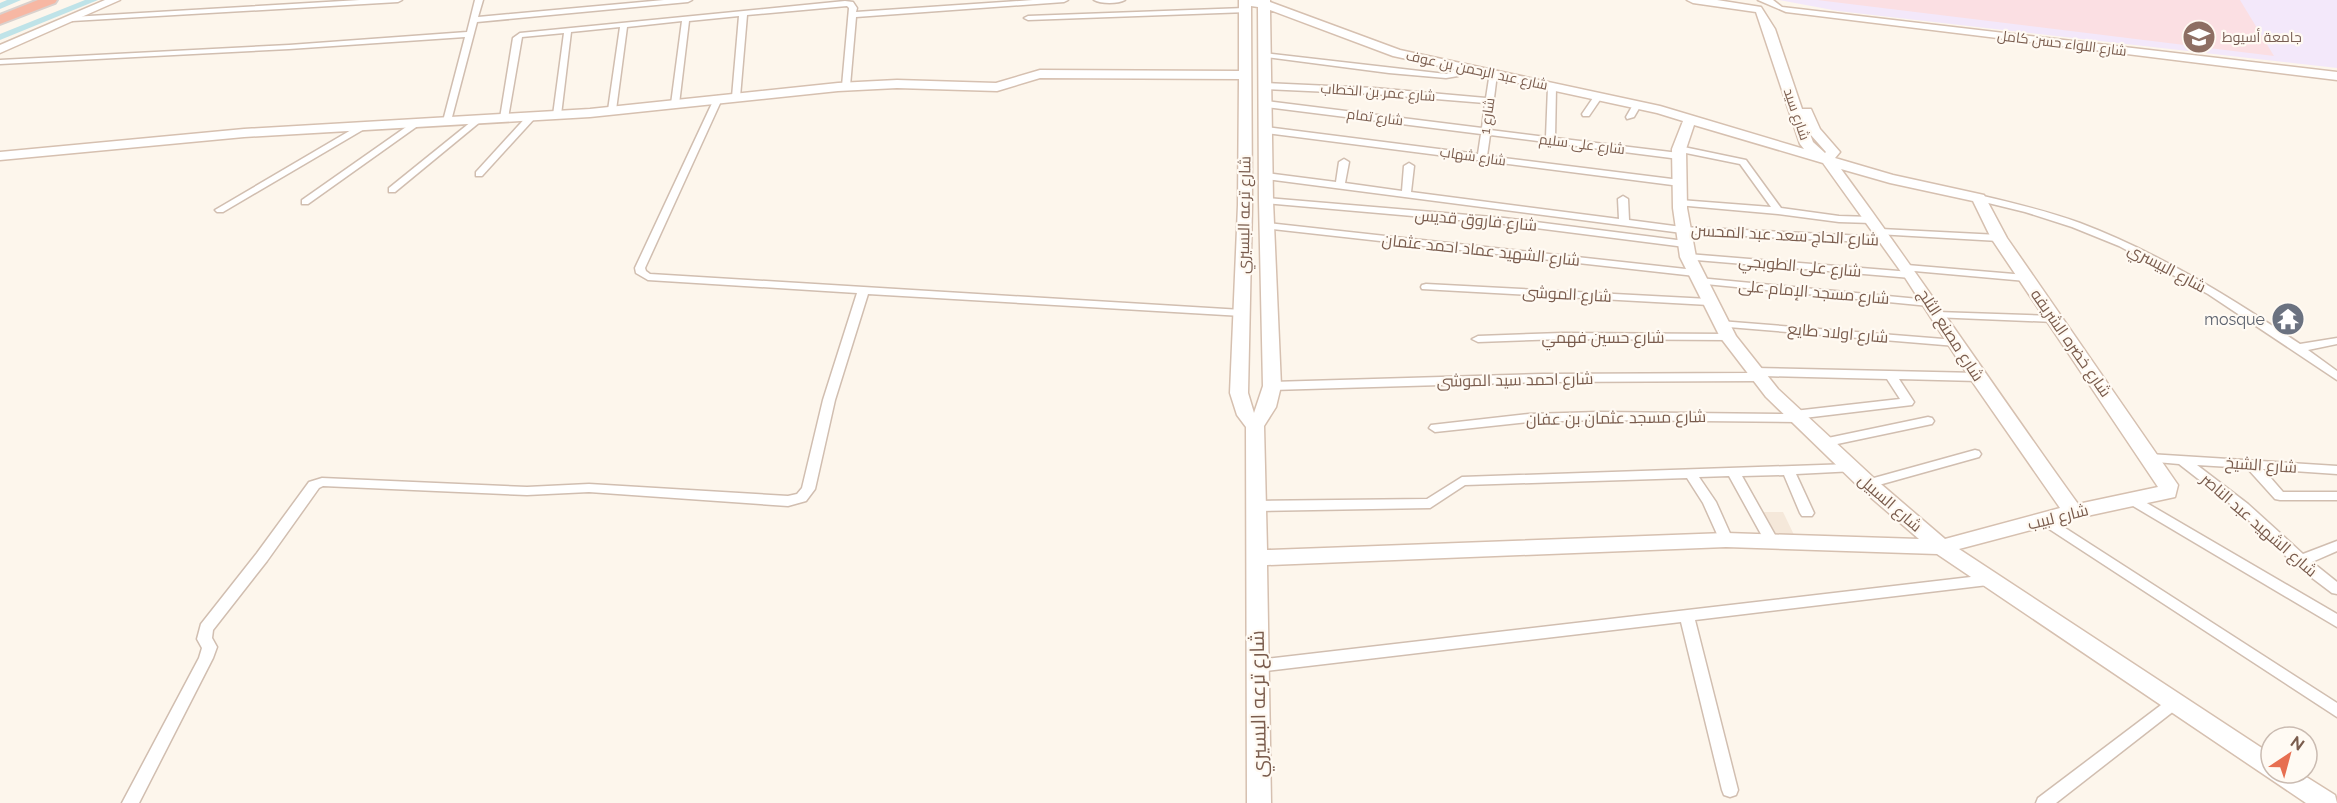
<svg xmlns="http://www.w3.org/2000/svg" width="2337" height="803" font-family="Raleway,Cairo,sans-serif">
	<rect width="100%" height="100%" fill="#fdf6ec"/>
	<path fill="#f5e8da" d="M1759 512H1783L1796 539 1773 538Z"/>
	<path fill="#f3e8fa" d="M1779 0H2337V68L1838 11Z"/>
	<path fill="#fbdfe3" d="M1817 0H2240L2274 56Z"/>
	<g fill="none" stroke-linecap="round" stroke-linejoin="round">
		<g fill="#bfe3e8" fill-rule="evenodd">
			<path d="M7 0H21L0 9V3Z"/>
			<path d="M85 0H98L0 40V34Z"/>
		</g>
		<g stroke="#d1beb0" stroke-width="3">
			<g id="street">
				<path d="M360 0H402L398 2 72 21 68 19 72 17Z"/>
				<path d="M475 0H483L478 17 664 0H692L688 2 477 22 451 121 447 124 443 121 465 37 289 49 0 64V60L289 45 467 32Z"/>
				<path d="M1033 0H1068L1064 2 856 17 850 86 846 89 842 86 849 8 847 6 747 15 740 97 736 100 732 97 739 16 689 21 679 104 675 107 671 104 682 21 627 27 616 110 612 113 608 110 620 27 571 32 561 115 557 118 553 115 564 33 522 37 508 118 504 121 500 118 513 38 520 33 845 1 853 2 857 8 856 12Z"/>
				<path d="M1094 0H1125C1118 4 1101 4 1094 0Z"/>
				<path d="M1245 8 1249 10 1248 12 1028 20 1024 18 1028 16Z"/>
				<path d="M1263 53 1446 74 1452 72 1457 65 1464 67 1458 76 1446 78 1389 73 1266 57 1262 55Z"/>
				<path d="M1490 72 1497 74 1490 130 1546 137 1548 87 1552 84 1556 87 1555 138 1679 153 1684 156 1679 159 1490 135 1487 156 1680 180 1685 183 1680 186 1266 133 1262 130 1266 127 1478 154 1481 134 1266 107 1262 104 1266 101 1482 128 1485 103 1374 94 1266 89 1262 86 1266 83 1374 88 1486 98Z"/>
				<path d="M1595 95 1602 97 1589 116H1583L1582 114Z"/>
				<path d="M718 96 722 99 645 268 646 271 650 274 1242 310 1247 313 1242 316 868 294 835 400 815 489 806 501 788 506 589 492 527 495 323 486 319 488 267 561 213 630 212 638 217 647 213 658 139 803H122L199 658 202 648 197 639 201 624 257 553 309 482 322 478 527 487 589 484 788 496 797 494 802 488 823 400 857 293 648 280 636 273 635 268 714 99Z"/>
				<path d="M1637 102 1641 105 1634 117 1627 119 1626 117 1634 103Z"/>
				<path d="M532 113 535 114V118L482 176H476V172L529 114Z"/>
				<path d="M477 117 481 120 480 122 395 192H389V188Z"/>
				<path d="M416 120 420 123 419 125 308 204H302V200Z"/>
				<path d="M363 123 367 126 366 128 223 212H217L215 210Z"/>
				<path d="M1679 146 1746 160 1781 208 1839 216 1872 217 1877 220 1872 223 1839 222 1778 214 1677 205V201L1680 200 1771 207 1740 164 1676 151V147Z"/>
				<path d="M1344 159 1349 162 1345 183 1402 191 1404 166 1409 163 1414 166 1411 192 1619 219 1618 199 1623 196 1628 199 1629 220 1682 227 1887 237 1892 240 1887 243 1682 233 1266 179 1261 176 1266 173 1336 182 1339 162Z"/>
				<path d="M1979 195C2013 203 2047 211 2080 223 2159 253 2230 297 2300 344L2337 338V344L2308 350 2337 371V380L2208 294 2119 246 2072 227 2025 212 1976 200 1974 198Z"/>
				<path d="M1266 198 1504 218 1685 241 1690 244 1685 247 1504 224 1263 203V199Z"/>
				<path d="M1267 223 1695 270 1700 273 1695 276 1263 228V224Z"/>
				<path d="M1881 229 1999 235 2004 238 1999 241 1877 234 1876 232Z"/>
				<path d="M1688 254 1911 272 1916 275 1911 278 1684 259 1683 257Z"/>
				<path d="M1907 265 2026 275 2031 278 2026 281 1903 270 1902 268Z"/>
				<path d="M1699 278 1929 300 1934 303 1929 306 1695 283 1694 281 1695 279Z"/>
				<path d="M1426 284 1709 299 1714 302 1709 305 1422 289 1421 287 1422 285Z"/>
				<path d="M1937 312 2054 316 2060 319 2054 322 1933 317 1931 315 1933 313Z"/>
				<path d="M1720 321 1956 340 1962 343 1956 346 1716 326 1714 324Z"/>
				<path d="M1562 333 1728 334 1734 337 1728 340 1562 339 1478 342 1472 339 1478 336Z"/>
				<path d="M1754 368 1978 373 1984 377 1978 381 1899 379 1914 402 1912 405 1804 418 1802 421 1798 422 1599 420 1529 422 1435 432 1429 428 1431 425 1529 414 1599 412 1789 414 1794 411 1900 399 1887 379 1763 376 1762 380 1758 381 1542 382 1272 390 1266 386 1272 382 1542 374 1749 373 1750 369Z"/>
				<path d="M1928 417 1932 418 1934 421 1932 424 1823 447 1817 443 1823 439Z"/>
				<path d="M1975 450 1979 451 1981 454 1979 457 1868 488 1863 487 1862 484 1863 481Z"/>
				<path d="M2149 454 2337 466V474L2263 469 2283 492H2337V500H2280L2275 499 2247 468 2197 465 2248 504 2303 554 2337 541V551L2312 562 2337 582V594L2332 593 2295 565 2238 510 2179 464 2145 461 2143 458 2145 455Z"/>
				<path d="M1850 464 1856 468 1855 471 1796 474 1814 513 1812 516H1802L1800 513 1784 475 1742 476 1779 542 1777 545H1767L1729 476 1699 477 1716 502 1733 540 1731 543H1721L1703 503 1687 478 1465 485 1430 508 1256 511 1251 509 1249 506 1251 503 1256 501 1427 499 1462 477Z"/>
				<path d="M2133 495 2337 614V627L2128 503 2126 500 2128 497Z"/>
				<path d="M2045 515 2337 703V717L2040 523 2038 520 2040 517Z"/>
				<path d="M1988 575 1993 576 1995 580 1993 584 1988 585 1695 620 1738 790 1736 795 1730 797 1724 795 1722 790 1681 622 1257 672 1252 670 1249 666 1252 662 1257 660Z"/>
				<path d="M2174 697 2179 699 2182 703 2179 707 2056 803H2036L2038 798 2169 699Z"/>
			</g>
		</g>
		<g stroke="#d6c0b0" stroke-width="3">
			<g id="secondary">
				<path d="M105 0H120L0 53V45Z"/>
				<path d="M1239 0H1270V2L1400 50 1660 106 1804 149 1800 144 1756 12 1693 3 1687 0H1717L1761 7 1775 29 1802 109H1811L1820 129 1840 152 1835 158 1893 175 1984 195 2007 238 2178 485 2175 497 2073 519 1959 549 2271 754V773H2300L2335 795 2337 803H2306L1937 554 1726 547 1267 565 1271 803H1247L1246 427 1237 415 1230 393 1238 205 1239 79 1040 78 997 91 897 88 838 91 590 117 244 137 0 160V152L244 129 590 109 838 83 897 80 996 83 1040 70 1239 71ZM1251 6 1258 7 1259 201 1263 386 1254 413 1248 393 1252 205ZM1270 10 1393 56 1657 113 1683 121 1672 149 1673 208 1680 257 1720 337 1766 397 1861 489 1919 539 1726 533 1267 550 1264 426 1276 407 1281 386 1273 201ZM1694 125 1823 163 1904 276 1969 377 2060 508 1945 539 1875 479 1778 389 1736 336 1696 257 1687 208 1686 149ZM1810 134 1826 152 1825 153 1813 142ZM1841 169 1890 183 1973 201 1991 238 2158 487 2078 504C1998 393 1922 279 1841 169Z"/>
				<path d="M1758 0H1773L1782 7 2337 72V80L1786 12Z"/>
			</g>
		</g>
		<g stroke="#dad1cd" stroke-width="4">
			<path id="highway" d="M38 0H57L55 3 0 24V15Z"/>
		</g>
		<use href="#street" fill="#fff" fill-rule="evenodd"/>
		<use href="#secondary" fill="#fff" fill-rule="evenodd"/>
		<use href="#highway" fill="#f7b7a3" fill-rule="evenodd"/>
	</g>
	<defs>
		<g id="university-disc" transform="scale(1.725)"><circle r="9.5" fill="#8d6e63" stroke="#fffaf3"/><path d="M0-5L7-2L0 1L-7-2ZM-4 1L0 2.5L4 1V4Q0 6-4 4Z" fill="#fff"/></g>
		<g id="temple-disc" transform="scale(1.725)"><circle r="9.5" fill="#6b7280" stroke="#fffaf3"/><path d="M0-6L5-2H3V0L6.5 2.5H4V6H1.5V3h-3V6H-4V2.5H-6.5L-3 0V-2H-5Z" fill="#fff"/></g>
	</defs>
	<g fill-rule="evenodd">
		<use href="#university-disc" x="2199" y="37"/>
		<use href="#temple-disc" x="2288" y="319"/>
	</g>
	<g text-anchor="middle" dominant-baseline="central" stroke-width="4.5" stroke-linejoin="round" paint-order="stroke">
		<g font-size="14" fill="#785e54" stroke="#fffaf3" text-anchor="start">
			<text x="2222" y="37">جامعة أسيوط</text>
		</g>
		<g font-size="14" fill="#7a5c4d" stroke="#fffaf3">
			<text transform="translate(2062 43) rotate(7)">شارع اللواء حسن كامل</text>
			<text transform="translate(1477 70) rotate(12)">شارع عبد الرحمن بن عوف</text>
			<text transform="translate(1378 92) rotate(4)">شارع عمر بن الخطاب</text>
			<text transform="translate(1797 114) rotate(71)">شارع سيد</text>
			<text transform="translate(1487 116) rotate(-82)">شارع 1</text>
			<text transform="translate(1375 117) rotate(7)">شارع تمام</text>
			<text transform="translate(1582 144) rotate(7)">شارع على سليم</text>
			<text transform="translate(1473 156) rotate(8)">شارع شهاب</text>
		</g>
		<g font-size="16" fill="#7a5c4d" stroke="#fffaf3">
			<text transform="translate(1244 215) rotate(-89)">شارع ترعه البسيري</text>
			<text transform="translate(1476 220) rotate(5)">شارع فاروق قديس</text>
			<text transform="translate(1785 235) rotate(3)">شارع الحاج سعد عبد المحسن</text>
			<text transform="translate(1481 250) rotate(6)">شارع الشهيد عماد احمد عثمان</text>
			<text transform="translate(1800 266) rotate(5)">شارع على الطوبجي</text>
			<text transform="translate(2167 268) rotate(28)">شارع البيسري</text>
			<text transform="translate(1814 292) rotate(5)">شارع مسجد الإمام على</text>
			<text transform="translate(1567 294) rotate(3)">شارع الموشى</text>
			<text transform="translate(1838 333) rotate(5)">شارع اولاد طايع</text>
			<text transform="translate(1951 335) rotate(57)">شارع مصنع الثلج</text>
			<text x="1603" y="337">شارع حسين فهمي</text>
			<text transform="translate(2071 343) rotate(55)">شارع خضره الشريفه</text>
			<text transform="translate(1515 380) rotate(-1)">شارع احمد سيد الموشى</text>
			<text transform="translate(1616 418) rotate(-1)">شارع مسجد عثمان بن عفان</text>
			<text transform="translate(2261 465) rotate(4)">شارع الشيخ</text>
			<text transform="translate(1890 503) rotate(41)">شارع السبيل</text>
			<text transform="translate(2058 517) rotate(-14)">شارع لبيب</text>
			<text transform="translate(2259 525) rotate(41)">شارع الشهيد عبد الناصر</text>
		</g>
		<g font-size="16" fill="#5b616d" stroke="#fffaf3" text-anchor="end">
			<text x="2265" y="319">mosque</text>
		</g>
		<g font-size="20" fill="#7a5c4d" stroke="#fffaf3">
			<text transform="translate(1258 704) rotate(-91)">شارع ترعه البسيري</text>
		</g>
	</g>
	<g transform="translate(2289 755) rotate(36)"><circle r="28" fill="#fffaf3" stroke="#cabbb1" stroke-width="1.5"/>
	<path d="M0-4.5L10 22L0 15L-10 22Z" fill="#e76f51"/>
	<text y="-9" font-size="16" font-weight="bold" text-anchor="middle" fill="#7a5c4d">N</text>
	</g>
</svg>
